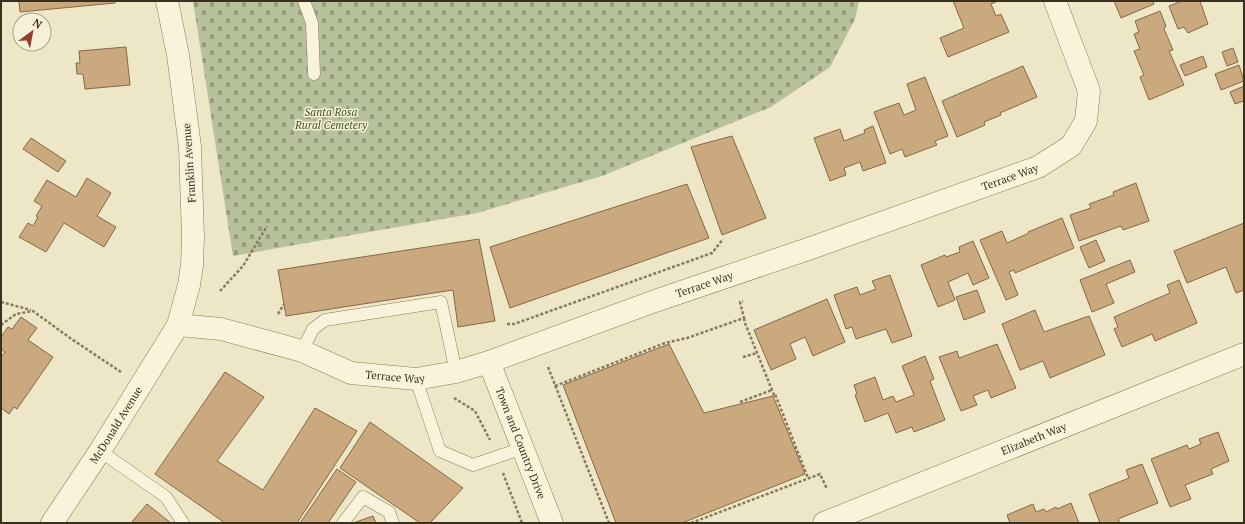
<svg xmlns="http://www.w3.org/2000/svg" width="1245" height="524" font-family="'PT Serif',serif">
	<defs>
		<pattern id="cemetery-stones" width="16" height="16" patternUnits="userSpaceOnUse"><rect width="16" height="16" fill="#b7c19a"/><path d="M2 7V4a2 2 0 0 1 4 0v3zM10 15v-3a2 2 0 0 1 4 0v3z" fill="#969d7d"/></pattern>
	</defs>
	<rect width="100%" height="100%" fill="#ede7c7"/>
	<path fill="url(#cemetery-stones)" d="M193 1H859L855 19 830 67 771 107 602 176 477 213 233 256Z"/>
	<g fill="#caa97e" stroke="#876843">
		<path d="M19 1H115V3L20 12Z"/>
		<path d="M953 1H998L991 4 996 16 1001 14 1009 32 948 57 940 38 964 28Z"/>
		<path d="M1114 1H1153L1154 4 1121 18Z"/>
		<path d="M1182 1H1200L1208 24 1188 33 1184 27 1178 29 1169 6Z"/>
		<path d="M1160 11 1166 26 1164 29 1173 50 1169 51 1184 85 1149 100 1140 77 1144 75 1134 51 1140 49 1134 34 1139 32 1135 21Z"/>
		<path d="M126 47 130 85 85 89 83 74H77L76 63H80L79 51Z"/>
		<path d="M1233 48 1238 62 1227 66 1222 52Z"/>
		<path d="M1203 56 1207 67 1185 76 1180 65Z"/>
		<path d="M1239 65 1244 81 1221 90 1215 74Z"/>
		<path d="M1023 66 1037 97 1000 113 1001 115 984 122 985 125 957 137 942 101Z"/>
		<path d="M925 77 948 136 935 141 937 145 905 157 902 149 890 154 874 112 899 103 904 115 916 110 907 84Z"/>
		<path d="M1244 86V101L1235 104 1230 92Z"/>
		<path d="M873 126 886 163 863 171 860 162 844 168 846 175 830 181 814 138 840 129 844 141 865 133 864 130Z"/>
		<path d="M732 136 766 218 722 235 691 147Z"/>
		<path d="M31 138 66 161 58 172 23 149Z"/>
		<path d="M87 178 111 193 97 216 116 227 104 247 64 223 46 252 19 237 28 223 33 226 38 217 36 216 42 206 34 201 47 180 76 197Z"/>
		<path d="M1136 183 1149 221 1123 230 1121 226 1079 241 1070 215 1091 208 1089 204 1114 195 1113 192Z"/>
		<path d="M687 184 709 238 510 308 490 247Z"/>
		<path d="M1062 218 1074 248 1015 273 1014 270 1009 272 1018 295 1006 300 980 240 1002 231 1007 243 1029 233 1028 232Z"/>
		<path d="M1244 223V290L1236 293 1226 267 1187 283 1174 251Z"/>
		<path d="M479 239 495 321 458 327 453 290 286 316 278 270Z"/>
		<path d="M1096 240 1105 261 1089 268 1080 247Z"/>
		<path d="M973 241 989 278 973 285 968 273 948 282 955 300 938 307 921 265 945 255 946 257 960 252 959 247Z"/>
		<path d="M1130 260 1135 272 1106 284 1114 303 1092 312 1080 280Z"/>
		<path d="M890 275 912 336 892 343 886 329 856 339 852 327 846 329 834 295 857 287 860 295 876 289 872 281Z"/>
		<path d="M1179 280 1197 323 1155 341 1152 334 1122 347 1114 329 1118 327 1114 317 1170 293 1167 285Z"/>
		<path d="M977 290 985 312 964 320 956 297Z"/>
		<path d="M827 299 845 342 813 356 805 337 790 344 796 359 771 370 754 330Z"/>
		<path d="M1035 310 1044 332 1089 316 1105 355 1050 378 1043 361 1020 370 1002 324Z"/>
		<path d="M21 317 37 328 28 340 53 357 17 409 14 407 9 414 1 408V357L5 352 1 349V337L8 327 12 329Z"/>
		<path d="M669 344 704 413 773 396 805 474 682 523H616L563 385Z"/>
		<path d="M997 344 1016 388 991 398 988 390 973 396 977 405 961 411 939 357 957 351 959 358Z"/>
		<path d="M925 356 934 379 930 381 945 420 914 432 912 427 896 433 888 413 865 422 855 395 857 394 854 385 875 377 883 400 893 396 896 402 914 395 902 366Z"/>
		<path d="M225 372 264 397 217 461 263 490 315 408 357 431 297 523H225L155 474Z"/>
		<path d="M370 422 463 488 430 523H420L340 468Z"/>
		<path d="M1218 432 1229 461 1211 469 1213 474 1185 485 1191 499 1170 507 1151 459 1187 445 1189 449 1201 444 1199 439Z"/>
		<path d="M1142 464 1158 503 1118 519 1120 523H1100L1089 494 1129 478 1126 470Z"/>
		<path d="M337 469 356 482 328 523H300Z"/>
		<path d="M1071 503 1079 523H1010L1007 515 1033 504 1036 512 1044 509 1046 512 1056 507 1057 509Z"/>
		<path d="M147 504 171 523H131Z"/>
		<path d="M373 516 376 523H353Z"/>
	</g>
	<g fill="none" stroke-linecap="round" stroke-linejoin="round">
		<g stroke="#897a5d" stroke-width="13">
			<g id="service">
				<path d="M304 1 312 23 314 74"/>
				<path d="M302 351 313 329 325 320 441 302 456 372"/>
				<path d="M416 379 440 451 473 465 523 448"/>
				<path d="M100 451 166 497 183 523"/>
				<path d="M343 523 363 497 389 512 393 523"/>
			</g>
		</g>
		<g stroke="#897a5d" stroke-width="23">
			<g id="minor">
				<path id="s1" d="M178 325 221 329 302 351 351 373 416 379 456 372 489 362 655 301 814 247 1038 167 1071 146 1086 121 1089 91 1055 1"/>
				<path id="s2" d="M489 362 552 523"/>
				<path id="s3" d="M824 523 1244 354"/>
			</g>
		</g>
		<g stroke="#897a5d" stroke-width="23">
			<g id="tertiary">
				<path id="s4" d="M52 523 100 451 178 325 189 285 192 265 193 237 190 147 178 55 167 1"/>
			</g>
		</g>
		<g stroke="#897a5d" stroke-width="2.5" stroke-dasharray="3 2" stroke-linecap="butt">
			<path d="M220 291 243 266 267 226"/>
			<path d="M1 302 31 310"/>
			<path d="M278 314 284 304"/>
			<path d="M744 318 745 323 772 390 774 395 775 394 808 478"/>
			<path d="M507 324H514L712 253 723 239"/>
			<path d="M1 325 16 314 33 311 70 338 121 372"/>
			<path d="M743 357 757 353"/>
			<path d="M548 367 609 523"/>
			<path d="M555 386 665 343 687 338 744 318 740 302 743 301"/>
			<path d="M454 398 475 411 490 440"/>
			<path d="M740 402 772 390"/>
			<path d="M503 473 522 523"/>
			<path d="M691 523 820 474 827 489"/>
		</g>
		<use href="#service" stroke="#f8f3da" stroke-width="12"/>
		<use href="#minor" stroke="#f8f3da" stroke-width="22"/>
		<use href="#tertiary" stroke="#f8f3da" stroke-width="22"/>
	</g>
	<g text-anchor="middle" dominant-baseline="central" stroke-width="3" stroke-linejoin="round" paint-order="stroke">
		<g font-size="11" font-style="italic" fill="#435527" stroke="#f5f0d7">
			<text x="331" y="112">Santa Rosa<tspan x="331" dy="13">Rural Cemetery</tspan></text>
		</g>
		<g font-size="11" fill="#3a3020" stroke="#f5f0d7">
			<text transform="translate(189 163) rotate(-94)">Franklin Avenue</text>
			<text stroke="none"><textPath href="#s1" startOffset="874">Terrace Way</textPath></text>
			<text stroke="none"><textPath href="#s1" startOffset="550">Terrace Way</textPath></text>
			<text stroke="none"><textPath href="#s1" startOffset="225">Terrace Way</textPath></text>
			<text stroke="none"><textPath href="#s4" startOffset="117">McDonald Avenue</textPath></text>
			<text stroke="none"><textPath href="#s3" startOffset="226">Elizabeth Way</textPath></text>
			<text stroke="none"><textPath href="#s2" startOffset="87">Town and Country Drive</textPath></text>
		</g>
	</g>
	<rect width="1245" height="524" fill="none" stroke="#3a3020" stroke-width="4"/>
	<g transform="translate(32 32) rotate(32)"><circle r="19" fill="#f5f0d7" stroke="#aaa38e"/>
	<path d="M0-3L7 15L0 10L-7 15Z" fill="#963c2e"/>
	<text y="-6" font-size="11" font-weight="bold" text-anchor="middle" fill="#3a3020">N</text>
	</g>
</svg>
